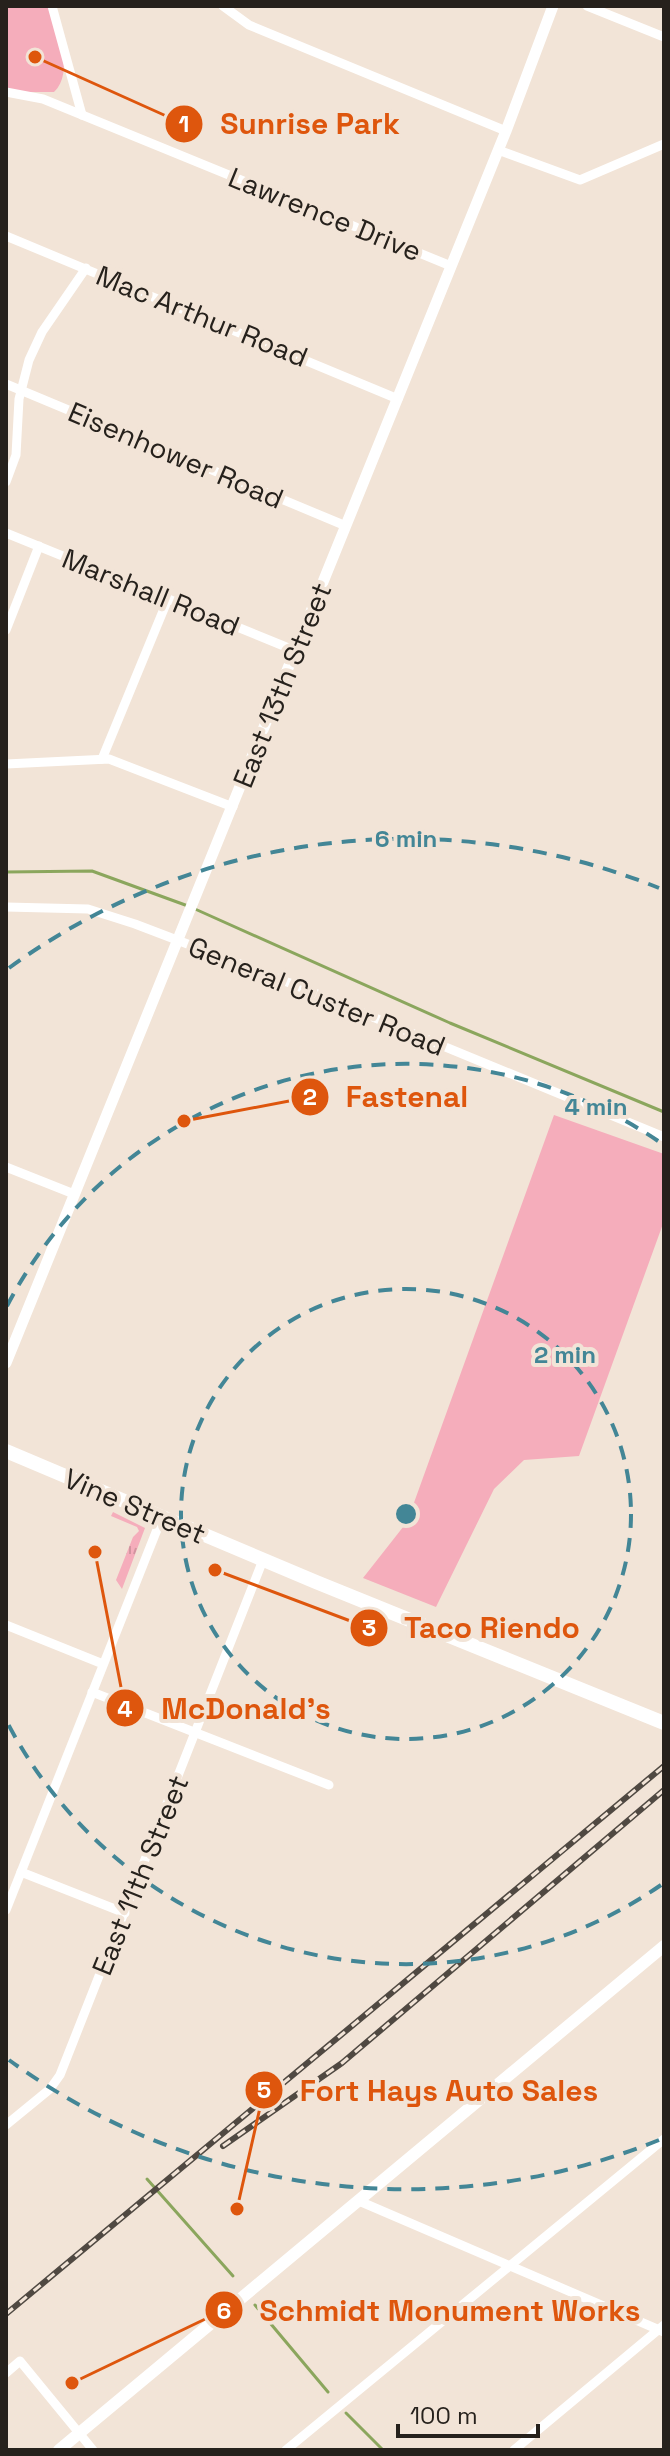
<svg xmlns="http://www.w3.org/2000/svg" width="670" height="2456" font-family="'Space Grotesk',sans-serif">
	<defs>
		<pattern id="grass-tufts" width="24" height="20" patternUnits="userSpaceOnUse" patternTransform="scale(2)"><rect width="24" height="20" fill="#f5adbb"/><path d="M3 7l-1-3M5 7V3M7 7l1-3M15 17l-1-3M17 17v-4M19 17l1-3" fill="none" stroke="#d295a0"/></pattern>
	</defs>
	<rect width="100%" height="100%" fill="#f2e4d7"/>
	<path fill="url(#grass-tufts)" d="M113 1512 145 1528 122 1589 116 1580 133 1537 139 1531 137 1527 111 1516Z"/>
	<g fill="#f5adbb">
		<path d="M6 6H52C57 30 75 73 54 92H6Z"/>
		<path d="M554 1115 664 1154V1221L579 1456 524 1460 494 1489 436 1607 363 1578 407 1522Z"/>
	</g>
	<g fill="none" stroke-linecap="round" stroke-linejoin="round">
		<g stroke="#8ba65d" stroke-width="3">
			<path d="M6 872 92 871 188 906"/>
			<path d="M195 909 450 1023 664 1112"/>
			<path d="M147 2179 233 2276"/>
			<path d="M255 2305 328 2392"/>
			<path d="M346 2413 383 2450"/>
		</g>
		<g stroke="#fff" stroke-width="9">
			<path d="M52 6 82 115"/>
			<path d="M223 6 249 25 506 131"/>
			<path d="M587 6 664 37"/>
			<path d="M6 92 43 99 451 266"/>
			<path d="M498 150 580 180 664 144"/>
			<path d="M6 236 398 399"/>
			<path d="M6 384 346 526"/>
			<path d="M6 482 16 455 19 399 29 360 42 332 86 268"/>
			<path d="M6 533 296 651"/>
			<path d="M6 630 39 546"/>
			<path d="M102 759 168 599"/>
			<path d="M6 764 109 759 233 807"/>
			<path d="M6 907 88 909 135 924 295 985 664 1137"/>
			<path d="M6 1167 74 1194"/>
			<path d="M6 1625 103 1664"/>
			<path d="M92 1692 329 1785"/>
			<path d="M21 1872 125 1913"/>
			<path d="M6 1910 162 1517"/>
			<path d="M6 2125 50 2089 60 2075 263 1560"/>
			<path d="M359 2201 664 2332"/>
			<path d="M6 2373 20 2361 93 2450"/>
			<path d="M286 2450 664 2139"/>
			<path d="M514 2450 664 2325"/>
		</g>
		<path stroke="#fff" stroke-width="11" d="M6 1363 506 131 553 6"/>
		<path stroke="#fff" stroke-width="12" d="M59 2450 664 1946"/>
		<path stroke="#fff" stroke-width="14" d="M6 1451 316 1582 664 1723"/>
		<g stroke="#504942" stroke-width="6">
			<g id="rail">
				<path d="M223 2146 342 2063 664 1790"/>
				<path d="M6 2314 664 1766"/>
			</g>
		</g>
		<use href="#rail" stroke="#f2e4d7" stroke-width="3" stroke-dasharray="9" stroke-linecap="butt"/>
	</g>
	<g fill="none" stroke="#438696" stroke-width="4" stroke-dasharray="14 10">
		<circle cx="406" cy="1514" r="225"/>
		<path d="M661 1885A450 450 0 0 1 7 1722M7 1306A450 450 0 0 1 661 1143"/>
		<path d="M659 2140A675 675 0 0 1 9 2060M9 968A675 675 0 0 1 659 888"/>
	</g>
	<g text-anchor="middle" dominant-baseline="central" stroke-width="8" stroke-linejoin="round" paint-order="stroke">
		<g font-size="28" fill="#26211c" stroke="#f2e4d7">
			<text transform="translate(325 214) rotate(22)">Lawrence Drive</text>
			<text transform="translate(202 316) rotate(22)">Mac Arthur Road</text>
			<text transform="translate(176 455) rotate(23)">Eisenhower Road</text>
			<text transform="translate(151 592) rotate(22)">Marshall Road</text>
			<text transform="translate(282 685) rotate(-68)">East 13th Street</text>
			<text transform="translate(317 996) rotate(22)">General Custer Road</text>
			<text transform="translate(135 1506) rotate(23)">Vine Street</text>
			<text transform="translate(140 1875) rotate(-68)">East 11th Street</text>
		</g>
	</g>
	<circle cx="406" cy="1514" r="12" fill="#438696" stroke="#f2e4d7" stroke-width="4"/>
	<g font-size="24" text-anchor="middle" font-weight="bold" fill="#438696" stroke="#f2e4d7" stroke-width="8" stroke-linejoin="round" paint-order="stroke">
		<text x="406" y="847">6 min</text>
		<text x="596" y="1115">4 min</text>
		<text x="565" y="1363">2 min</text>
	</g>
	<path fill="none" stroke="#de560d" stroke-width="3" d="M35 57L184 124M184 1121L310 1097M215 1570L369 1628M95 1552L125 1708M237 2209L264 2090M72 2383L224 2310"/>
	<g fill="#de560d" stroke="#f2e4d7" stroke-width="3">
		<circle cx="35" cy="57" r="8"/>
		<circle cx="184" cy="1121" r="8"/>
		<circle cx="215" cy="1570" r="8"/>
		<circle cx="95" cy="1552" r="8"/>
		<circle cx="237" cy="2209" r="8"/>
		<circle cx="72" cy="2383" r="8"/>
		<circle cx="184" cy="124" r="20"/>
		<circle cx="310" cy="1097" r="20"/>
		<circle cx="369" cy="1628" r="20"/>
		<circle cx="125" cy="1708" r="20"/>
		<circle cx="264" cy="2090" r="20"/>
		<circle cx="224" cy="2310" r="20"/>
	</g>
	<g font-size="24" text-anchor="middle" font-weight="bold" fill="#fff">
		<text x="184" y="132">1</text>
		<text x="310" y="1105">2</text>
		<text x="369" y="1636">3</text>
		<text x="125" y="1717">4</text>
		<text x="264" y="2098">5</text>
		<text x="224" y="2319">6</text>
	</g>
	<g font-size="30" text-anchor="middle" font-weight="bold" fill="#de560d" stroke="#f2e4d7" stroke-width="8" stroke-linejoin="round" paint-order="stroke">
		<text x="310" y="134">Sunrise Park</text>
		<text x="407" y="1107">Fastenal</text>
		<text x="492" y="1638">Taco Riendo</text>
		<text x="246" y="1719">McDonald's</text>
		<text x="449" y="2101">Fort Hays Auto Sales</text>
		<text x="450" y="2321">Schmidt Monument Works</text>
	</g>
	<rect width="670" height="2456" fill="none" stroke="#26211c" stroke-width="16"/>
	<path d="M398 2424v12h140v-12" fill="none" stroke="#26211c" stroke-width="4"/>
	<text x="410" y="2424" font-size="24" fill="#26211c" stroke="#f2e4d7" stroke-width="6" paint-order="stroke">100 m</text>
</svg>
